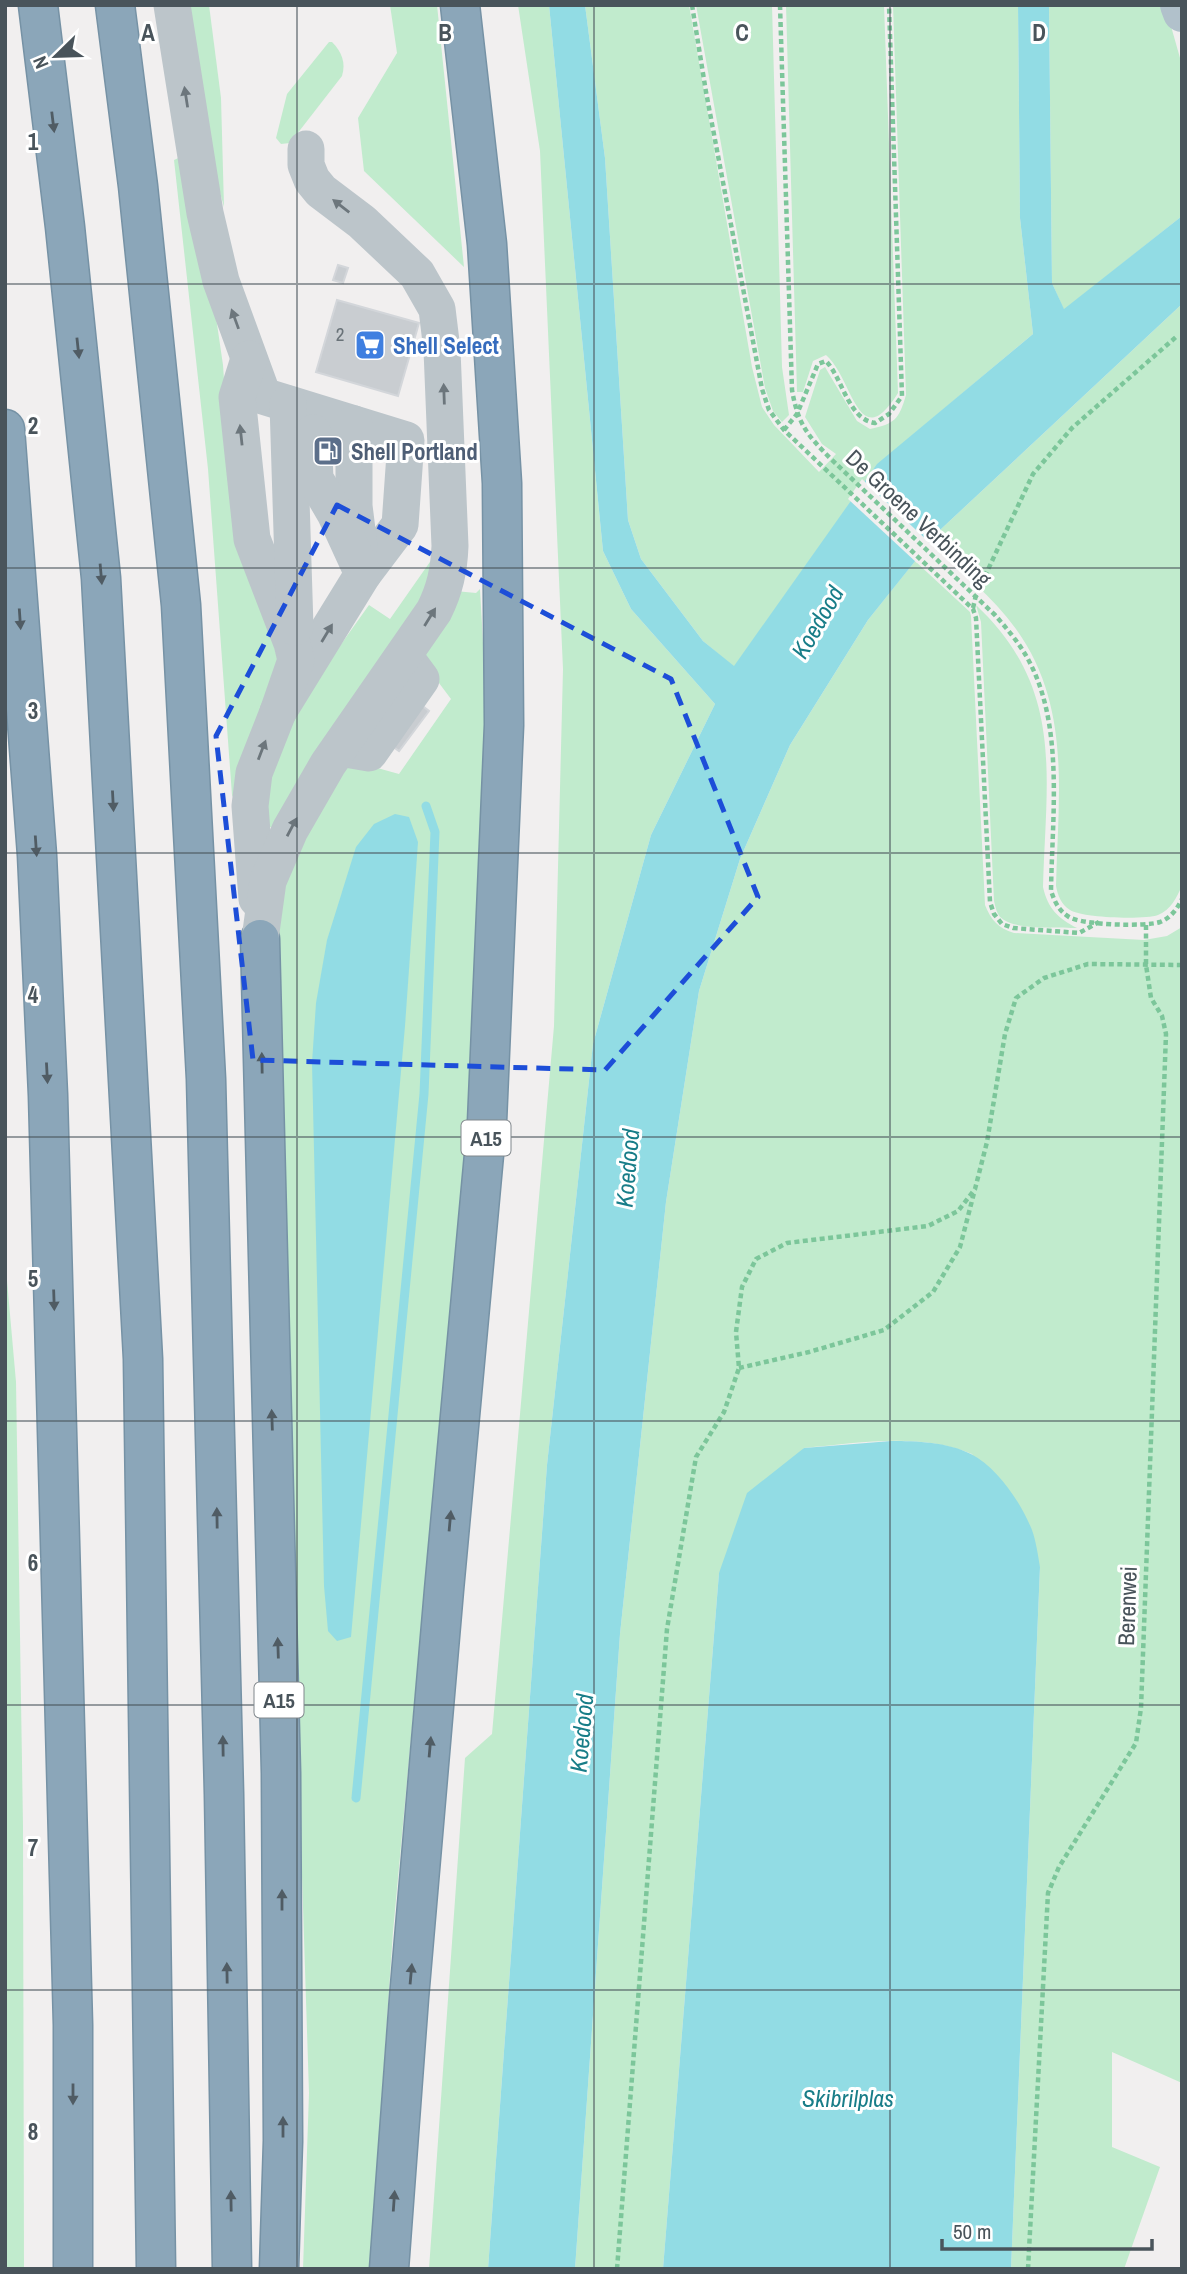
<svg xmlns="http://www.w3.org/2000/svg" width="1187" height="2274" font-family="'Archivo Narrow',sans-serif">
	<rect width="100%" height="100%" fill="#f1efef"/>
	<g fill="#c1ebcd">
		<path d="M187 5H209L221 98 224 207 207 145Z"/>
		<path d="M390 5H437L464 267 364 171 358 118 397 53Z"/>
		<path d="M518 5H549L603 551 631 609 715 704 651 835 593 1044 547 1465 488 2269H429L465 1758 492 1734 554 1026 563 669 540 151Z"/>
		<path d="M585 5H689L752 367 762 407 774 425 819 472 836 454 822 444 805 417 820 370 825 367 857 421 870 429C895 424 899 419 906 395L893 5H1018L1020 218 1033 334 877 465 734 667 703 641 641 559 628 520 605 158Z"/>
		<path d="M696 5H772L782 367 789 415 782 422 773 411 765 388Z"/>
		<path d="M786 5H884L898 393C858 457 853 378 826 355L813 361 803 392H797Z"/>
		<path d="M1049 5H1165L1182 65V216L1064 310 1052 283Z"/>
		<path d="M329 42H332C342 52 346 63 342 76L290 143 281 144 276 138 287 94Z"/>
		<path d="M185 155 211 283 223 365 229 454 279 666 241 814 232 795 208 469 174 160Z"/>
		<path d="M1182 304V886C1176 898 1171 910 1158 915 1144 920 1082 918 1070 910 1061 904 1058 896 1056 886 1058 796 1072 707 1016 629 993 597 959 570 930 542L940 530Z"/>
		<path d="M439 549 434 585 276 827H269L265 774 290 716 369 605 390 619Z"/>
		<path d="M915 561 970 612 971 616 985 905C991 920 998 928 1014 933L1144 940 1167 936 1182 927V2083L1112 2052V2147L1160 2167 1124 2269H1011L1040 1567 972 1454C918 1432 860 1443 804 1448L719 1573 663 2269H575L620 1634 666 1202 699 991 740 859 790 745 868 620Z"/>
		<path d="M480 589 488 733 471 1091 393 1932 370 2269H303L309 2093 290 1502 267 985 283 880 345 759 399 774 451 699 418 655 455 591 476 593Z"/>
		<path d="M976 605C1065 689 1046 776 1043 887 1048 909 1058 918 1077 928 1059 927 1019 930 1004 920 997 916 996 909 994 901L981 622Z"/>
		<path d="M5 1258 16 1382 23 1826 24 2269H5Z"/>
	</g>
	<g fill="#92dce4">
		<path d="M549 5H585L605 158 628 520 641 559 703 641 734 666 877 464 1033 334 1020 218 1018 5H1049L1052 283 1064 309 1182 216V304L940 530 868 620 790 745 740 859 699 991 666 1202 620 1634 575 2269H488L547 1465 593 1044 651 835 715 704 631 609 603 551Z"/>
		<path d="M395 814 409 817 418 842 405 1026 351 1637 337 1641 328 1631 324 1586 312 1063 316 1003 327 940 356 847 374 824Z"/>
		<path d="M891 1441C917 1441 947 1442 971 1454 998 1468 1021 1503 1032 1530 1036 1541 1038 1555 1040 1567L1011 2269H663L719 1573 747 1493 804 1448Z"/>
	</g>
	<path fill="#f1efef" d="M862 479 932 545 917 563 848 499Z"/>
	<g fill="none" stroke-linecap="round" stroke-linejoin="round">
		<path stroke="#92dce4" stroke-width="9" d="M356 1798 424 1094 435 832 426 806"/>
	</g>
	<g fill="#c9cdd1" stroke="#d3d6da" stroke-width="2">
		<path d="M338 265 348 268 343 283 333 280Z"/>
		<path d="M337 300 419 323 398 396 316 372Z"/>
		<path d="M399 688 429 711 399 751 369 729Z"/>
	</g>
	<g fill="none" stroke-linecap="round" stroke-linejoin="round">
		<g stroke="#7692a5" stroke-width="41">
			<g id="highway">
				<path d="M38 5 65 227 101 578 143 1359 156 2269"/>
				<path d="M115 5 138 186 181 605 206 1079 224 1794 232 2269"/>
				<path d="M5 429 37 855 48 1095 73 2025V2269"/>
				<path d="M260 939 281 1773 283 2141 279 2269"/>
				<path d="M389 2269 409 1998 444 1590 487 1122 504 725 502 483 487 244 460 5"/>
			</g>
		</g>
		<g stroke="#7cc69a" stroke-width="4.5" stroke-dasharray="5 3.5" stroke-linecap="butt">
			<path d="M692 5 706 92 762 389 769 410 784 430 973 609 976 618 990 902 994 914 1002 924 1013 928 1079 933 1099 922"/>
			<path d="M780 5 792 390C798 424 807 435 831 459L995 615C1008 630 1021 645 1030 663 1064 729 1052 818 1051 891 1055 902 1058 910 1069 917 1082 925 1145 927 1160 922 1171 918 1177 909 1182 899"/>
			<path d="M784 430 797 414 818 364 826 361C843 379 848 419 875 423L889 414 902 396 889 5"/>
			<path d="M973 608 976 595 1033 474 1072 428 1176 337"/>
			<path d="M739 1368 809 1352 884 1330 933 1292 960 1247 974 1193"/>
			<path d="M617 2269 667 1629 696 1457 724 1412 739 1368 736 1332 742 1287 756 1259 787 1243 928 1226 958 1211 975 1189 987 1142 1005 1034 1016 998 1044 978 1088 964 1182 965"/>
			<path d="M1028 2269 1048 1893 1059 1867 1136 1743 1141 1708 1166 1034 1162 1016 1151 998 1146 965V924"/>
		</g>
		<g stroke="#bcc5ca" stroke-width="37">
			<path d="M172 5 205 213 221 281 263 396 406 440 400 525 363 574 278 712"/>
			<path d="M249 359 237 397 252 539 292 643 296 660 278 712 254 773 250 806 257 899"/>
			<path d="M288 404 295 627"/>
			<path d="M354 424V506L359 546"/>
			<path d="M313 433 315 479 335 513 363 574"/>
			<path d="M340 748 369 753 421 679 404 656"/>
			<path d="M260 939 268 881 290 830 328 764 434 611C445 589 449 570 450 546L442 350 437 309 417 274 362 222 321 191 312 180 306 165V149"/>
		</g>
		<path stroke="#b1c1cb" stroke-width="38" d="M1179 5 1182 13"/>
		<use href="#highway" stroke="#8ba6b9" stroke-width="38"/>
	</g>
	<defs><path id="oneway-solid" d="M-6-.8H1V-3.2L6.5 0L1 3.2V.8H-6Z" transform="scale(1.75)"/></defs>
	<g fill="#6c767c">
		<use href="#oneway-solid" transform="translate(186 97) rotate(-99)"/>
		<use href="#oneway-solid" transform="translate(341 206) rotate(-142)"/>
		<use href="#oneway-solid" transform="translate(235 319) rotate(-110)"/>
		<use href="#oneway-solid" transform="translate(444 394) rotate(-92)"/>
		<use href="#oneway-solid" transform="translate(241 435) rotate(-96)"/>
		<use href="#oneway-solid" transform="translate(430 617) rotate(-58)"/>
		<use href="#oneway-solid" transform="translate(327 633) rotate(-59)"/>
		<use href="#oneway-solid" transform="translate(262 750) rotate(-69)"/>
		<use href="#oneway-solid" transform="translate(292 827) rotate(-62)"/>
	</g>
	<g fill="#505c64">
		<use href="#oneway-solid" transform="translate(53 122) rotate(83)"/>
		<use href="#oneway-solid" transform="translate(78 348) rotate(84)"/>
		<use href="#oneway-solid" transform="translate(101 574) rotate(85)"/>
		<use href="#oneway-solid" transform="translate(20 619) rotate(86)"/>
		<use href="#oneway-solid" transform="translate(113 801) rotate(87)"/>
		<use href="#oneway-solid" transform="translate(36 846) rotate(86)"/>
		<use href="#oneway-solid" transform="translate(262 1063) rotate(-91)"/>
		<use href="#oneway-solid" transform="translate(47 1073) rotate(87)"/>
		<use href="#oneway-solid" transform="translate(54 1300) rotate(88)"/>
		<use href="#oneway-solid" transform="translate(272 1420) rotate(-92)"/>
		<use href="#oneway-solid" transform="translate(217 1518) rotate(-91)"/>
		<use href="#oneway-solid" transform="translate(450 1521) rotate(-85)"/>
		<use href="#oneway-solid" transform="translate(278 1648) rotate(-92)"/>
		<use href="#oneway-solid" transform="translate(223 1746) rotate(-91)"/>
		<use href="#oneway-solid" transform="translate(430 1747) rotate(-85)"/>
		<use href="#oneway-solid" transform="translate(282 1900) rotate(-90)"/>
		<use href="#oneway-solid" transform="translate(227 1973) rotate(-91)"/>
		<use href="#oneway-solid" transform="translate(411 1974) rotate(-85)"/>
		<use href="#oneway-solid" transform="translate(73 2094) rotate(90)"/>
		<use href="#oneway-solid" transform="translate(283 2127) rotate(-90)"/>
		<use href="#oneway-solid" transform="translate(231 2201) rotate(-91)"/>
		<use href="#oneway-solid" transform="translate(394 2201) rotate(-86)"/>
	</g>
	<path fill="none" stroke="#1d4ed8" stroke-width="5" stroke-dasharray="14 9" stroke-linejoin="round" d="M337 505 671 679 758 897 605 1070 253 1060 216 736Z"/>
	<path fill="none" stroke="#49545b" stroke-width="2" stroke-opacity="0.55" d="M297 5V2269M594 5V2269M890 5V2269M5 284H1182M5 568H1182M5 853H1182M5 1137H1182M5 1421H1182M5 1705H1182M5 1990H1182"/>
	<defs>
		<g id="supermarket-square" transform="scale(1.575)"><rect x="-9" y="-9" width="18" height="18" rx="4" fill="#3f7fe0" stroke="#fff"/><path d="M-6-5.5h2.5l.6 2H6L4.5 2H-2.5L-4.4-4H-6ZM-1.5 3.2a1.3 1.3 0 1 0 .1 0ZM3 3.2a1.3 1.3 0 1 0 .1 0Z" fill="#fff"/></g>
		<g id="fuel-square" transform="scale(1.575)"><rect x="-9" y="-9" width="18" height="18" rx="4" fill="#5c6f8a" stroke="#fff"/><path d="M-5.5-6h7V0h2V4h1.3V-2.5L3-4.5l.8-.8L6-3V5H2.5V1h-1V6h-7ZM-4.2-4.7v3.2H.2V-4.7Z" fill="#fff"/></g>
	</defs>
	<g fill-rule="evenodd">
		<use href="#supermarket-square" x="370" y="345"/>
		<use href="#fuel-square" x="328" y="451"/>
	</g>
	<g text-anchor="middle" dominant-baseline="central" stroke-width="6" stroke-linejoin="round" paint-order="stroke">
		<g font-size="19" fill="#697278">
			<text x="340" y="334">2</text>
		</g>
		<g fill="#fff" stroke="#80878c" stroke-width="2">
			<rect x="461.5" y="1120.5" width="49" height="35" rx="5"/>
			<rect x="254.5" y="1682.5" width="49" height="35" rx="5"/>
		</g>
		<g font-size="21" font-weight="bold" fill="#49545b">
			<text x="486" y="1138">A15</text>
			<text x="279" y="1700">A15</text>
		</g>
		<g font-size="23" font-weight="bold" fill="#366cbe" stroke="#fff" text-anchor="start">
			<text x="393" y="345">Shell Select</text>
		</g>
		<g font-size="23" font-weight="bold" fill="#4e5e75" stroke="#fff" text-anchor="start">
			<text x="351" y="451">Shell Portland</text>
		</g>
		<g font-size="23" fill="#49545b" stroke="#fff">
			<text transform="translate(919 518) rotate(43)">De Groene Verbinding</text>
			<text transform="translate(1127 1606) rotate(-88)">Berenwei</text>
		</g>
		<g font-size="24" font-style="italic" fill="#187d88" stroke="#fff">
			<text transform="translate(817 622) rotate(-60)">Koedood</text>
			<text transform="translate(627 1168) rotate(-85)">Koedood</text>
			<text transform="translate(581 1733) rotate(-85)">Koedood</text>
			<text x="848" y="2098">Skibrilplas</text>
		</g>
	</g>
	<g font-size="23" text-anchor="middle" font-weight="bold" fill="#49545b" stroke="#fff" stroke-width="6" stroke-linejoin="round" paint-order="stroke">
		<text x="148" y="41">A</text>
		<text x="445" y="41">B</text>
		<text x="742" y="41">C</text>
		<text x="1039" y="41">D</text>
		<text x="33" y="150">1</text>
		<text x="33" y="434">2</text>
		<text x="33" y="719">3</text>
		<text x="33" y="1003">4</text>
		<text x="33" y="1287">5</text>
		<text x="33" y="1571">6</text>
		<text x="33" y="1856">7</text>
		<text x="33" y="2140">8</text>
	</g>
	<rect width="1187" height="2274" fill="none" stroke="#49545b" stroke-width="14"/>
	<g transform="translate(56 56) rotate(247)" stroke="#ffffff" stroke-width="5" paint-order="stroke">
	<path d="M0-5L12 26L0 18L-12 26Z" fill="#49545b"/>
	<text y="-10" font-size="19" font-weight="bold" text-anchor="middle" fill="#49545b">N</text>
	</g>
	<path d="M942 2239v10h210v-10" fill="none" stroke="#49545b" stroke-width="3.5"/>
	<text x="953" y="2239" font-size="21" fill="#49545b" stroke="#ffffff" stroke-width="5" paint-order="stroke">50 m</text>
</svg>
